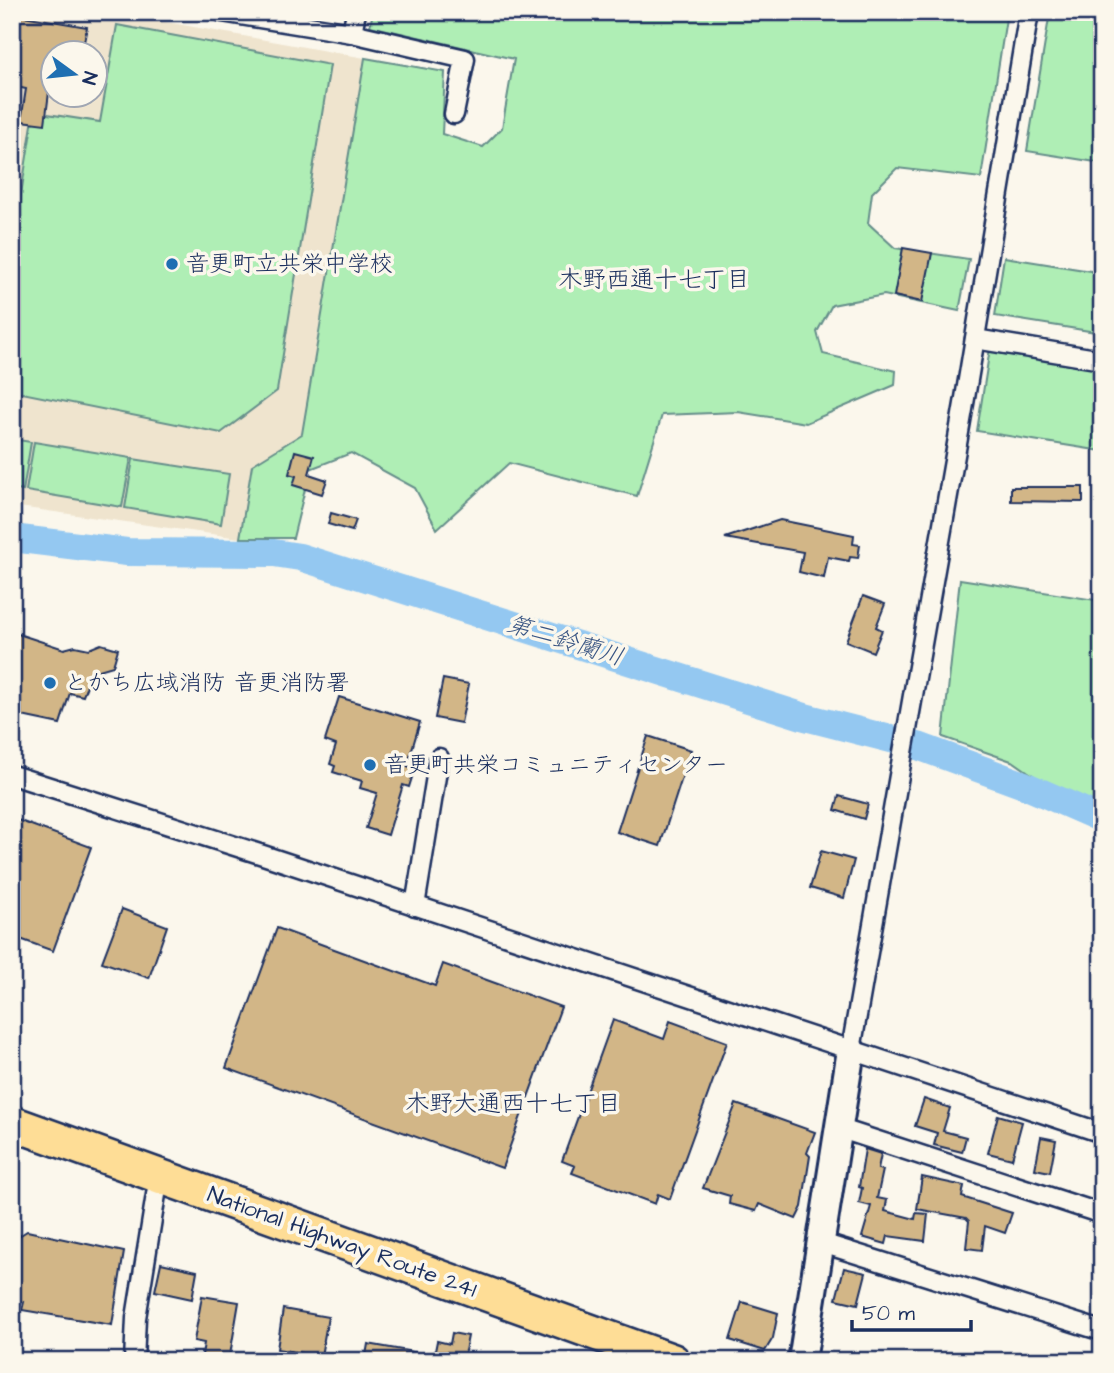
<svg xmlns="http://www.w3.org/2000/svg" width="1114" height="1373" font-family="'Architects Daughter','Klee One',sans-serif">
	<rect width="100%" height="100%" fill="#fbf7ec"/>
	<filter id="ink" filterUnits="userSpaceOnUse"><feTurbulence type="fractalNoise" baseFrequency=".0143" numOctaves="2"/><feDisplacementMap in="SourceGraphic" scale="14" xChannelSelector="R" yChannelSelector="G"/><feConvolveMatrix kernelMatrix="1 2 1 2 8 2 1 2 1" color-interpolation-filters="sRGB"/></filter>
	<g filter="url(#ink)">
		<path fill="#efe4ce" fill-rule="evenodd" d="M12 12H111L365 58 302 434 252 466 240 538 12 506ZM52 52H94V94H52Z"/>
		<g fill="#afeeb5" stroke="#658e8a" stroke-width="2">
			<path d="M373 12H1007L981 178 897 168 872 193 868 223 895 248 969 259 959 311 884 295 832 305 817 332 823 354 896 371 895 385 806 423 738 412 662 415 637 496 509 463 437 529 415 488 351 453 310 469 293 538H240L252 465 302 434 365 58 445 72 442 134 483 147 502 128 514 59 370 26Z"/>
			<path d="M1050 12H1102V163L1027 151Z"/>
			<path d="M117 25 330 65 277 391 221 433 12 391V301L21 194 34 112 100 122Z"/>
			<path d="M1102 247V333L995 316 1004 257 1097 272Z"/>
			<path d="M990 348 1102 367V451L977 431Z"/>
			<path d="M12 439 31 442 23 491 12 489Z"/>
			<path d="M34 442 131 458 122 507 26 491Z"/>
			<path d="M133 459 229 474 221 524 125 508Z"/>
			<path d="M960 579 1102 601V823L1014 762 943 737Z"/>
		</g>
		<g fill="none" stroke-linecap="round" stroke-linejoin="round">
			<path stroke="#94c8f1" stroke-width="28" d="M12 538 127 552 274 553 300 557 805 717 918 746 1024 785 1102 819"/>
		</g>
		<g fill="#d2b687" stroke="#1b2f5e" stroke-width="2">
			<path d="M12 14 87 27 82 52H52V93L49 92 45 124 21 121 26 89 12 86Z"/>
			<path d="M903 248 932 253 922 302 894 296Z"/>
			<path d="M295 451 314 456 309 474 327 480 322 494 293 485 296 476 289 474Z"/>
			<path d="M1011 487H1083V502L1011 501Z"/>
			<path d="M331 513 356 520 352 531 328 524Z"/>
			<path d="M780 520 854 535 853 544 860 545 858 558 850 557 849 561 828 557 824 578 799 572 803 552 725 538Z"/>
			<path d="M863 596 885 604 876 627 882 630 873 652 846 641Z"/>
			<path d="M12 632 64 649 75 646 89 649 101 644 118 649 113 666 92 672 83 696 70 693 60 724 12 714Z"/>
			<path d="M443 679 469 684 461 723 435 718Z"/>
			<path d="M339 697 420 722 407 766 415 768 409 787 403 785 388 835 366 828 377 793 360 788 362 781 333 772 335 766 330 764 336 745 325 741Z"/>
			<path d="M648 736 691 750 660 846 617 832Z"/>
			<path d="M839 796 868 804 864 819 835 810Z"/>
			<path d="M12 818 91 847 53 951 12 936Z"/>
			<path d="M821 851 854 860 844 898 810 888Z"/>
			<path d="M122 909 167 926 149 978 102 962Z"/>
			<path d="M277 928 435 986 443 964 561 1007 502 1168 226 1068Z"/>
			<path d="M613 1020 664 1039 670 1021 727 1042 670 1199 658 1194 655 1204 572 1173 575 1166 562 1161Z"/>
			<path d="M924 1099 950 1108 943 1131 966 1137 962 1152 934 1145 937 1133 915 1126Z"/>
			<path d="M736 1104 815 1132 807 1153 810 1156 802 1207 796 1219 759 1204 756 1211 729 1204 730 1196 703 1188Z"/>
			<path d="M998 1115 1022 1122 1012 1159 988 1153Z"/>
			<path d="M1041 1137 1056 1140 1050 1172 1035 1169Z"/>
			<path d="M865 1149 881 1154 878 1169 883 1170 877 1198 887 1200 885 1211 915 1219 916 1213 928 1214 925 1241 888 1236 886 1244 862 1237 871 1206 859 1203 862 1188 859 1187Z"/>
			<path d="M922 1177 964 1186 962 1197 1012 1213 1005 1233 985 1226 982 1250 966 1248 969 1221 966 1218 917 1209Z"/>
			<path d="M27 1231 124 1252 112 1325 22 1310 24 1302 12 1300 19 1236Z"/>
			<path d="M161 1263 197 1271 192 1299 155 1291Z"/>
			<path d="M844 1268 866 1273 858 1304 836 1299Z"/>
			<path d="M202 1296 239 1302 229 1361H201L204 1343 194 1341Z"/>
			<path d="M742 1302 778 1313 773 1338 765 1351 730 1340Z"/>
			<path d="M283 1309 328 1317 321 1356 277 1349Z"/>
			<path d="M452 1333 468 1336 463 1361H433L437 1341 450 1344Z"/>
			<path d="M368 1344 425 1354 424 1361H365Z"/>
		</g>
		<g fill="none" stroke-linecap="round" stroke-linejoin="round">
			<g stroke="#1b2f5e" stroke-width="23">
				<g id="street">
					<path d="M222 12 352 33 465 59 454 114"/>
					<path d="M352 33 356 12"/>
					<path d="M975 339 1102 360"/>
					<path d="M12 775 263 855 1102 1133"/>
					<path d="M415 906 439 758"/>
					<path d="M851 1050 965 398 1029 12"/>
					<path d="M838 1128 1102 1214"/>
					<path d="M822 1243 1102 1331"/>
					<path d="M134 1361 136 1318 159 1176"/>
				</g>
			</g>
			<g stroke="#1b2f5e" stroke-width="32">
				<path id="secondary" d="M802 1361 851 1050"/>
			</g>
			<g stroke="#1b2f5e" stroke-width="38">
				<path id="highway" d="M12 1123 673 1361"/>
			</g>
			<use href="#street" stroke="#fbf7ec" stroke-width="18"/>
			<use href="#secondary" stroke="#fbf7ec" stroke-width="26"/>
			<use href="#highway" stroke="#fedd96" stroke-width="33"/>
		</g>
	</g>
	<g fill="#1f6fb2" stroke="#fbf7ec" stroke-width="2.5">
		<circle cx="172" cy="264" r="7"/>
		<circle cx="50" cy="683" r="7"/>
		<circle cx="370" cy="765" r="7"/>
	</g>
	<g text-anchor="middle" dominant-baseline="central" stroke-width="7" stroke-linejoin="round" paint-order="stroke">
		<g font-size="23" fill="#1b2f5e" stroke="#fbf7ec" text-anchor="start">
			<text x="186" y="264">音更町立共栄中学校</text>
			<text x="64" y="683">とかち広域消防 音更消防署</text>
			<text x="384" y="765">音更町共栄コミュニティセンター</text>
		</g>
		<g font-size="23" fill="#1b2f5e" stroke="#fbf7ec">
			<text transform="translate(342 1242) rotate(20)">National Highway Route 241</text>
		</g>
		<g font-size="24" fill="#1b2f5e" stroke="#fbf7ec">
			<text x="654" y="280">木野西通十七丁目</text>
			<text x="513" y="1104">木野大通西十七丁目</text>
		</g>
		<g font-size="24" font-style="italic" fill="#395583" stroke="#fbf7ec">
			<text transform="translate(565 641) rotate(17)">第二鈴蘭川</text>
		</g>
	</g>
	<rect width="1114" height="1373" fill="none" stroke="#fbf7ec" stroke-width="42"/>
	<rect x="21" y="21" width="1072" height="1331" fill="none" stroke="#1b2f5e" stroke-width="2.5" filter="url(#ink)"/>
	<g transform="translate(74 74) rotate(105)"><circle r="33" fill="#fbf7ec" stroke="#a1a7b3" stroke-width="2"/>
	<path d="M0-5L12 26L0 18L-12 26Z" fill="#1f6fb2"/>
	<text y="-10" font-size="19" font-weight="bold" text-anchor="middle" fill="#1b2f5e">N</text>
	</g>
	<path d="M852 1320v10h119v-10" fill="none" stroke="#1b2f5e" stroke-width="3.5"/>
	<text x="862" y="1320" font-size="21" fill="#1b2f5e" stroke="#fbf7ec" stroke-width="5" paint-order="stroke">50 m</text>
</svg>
